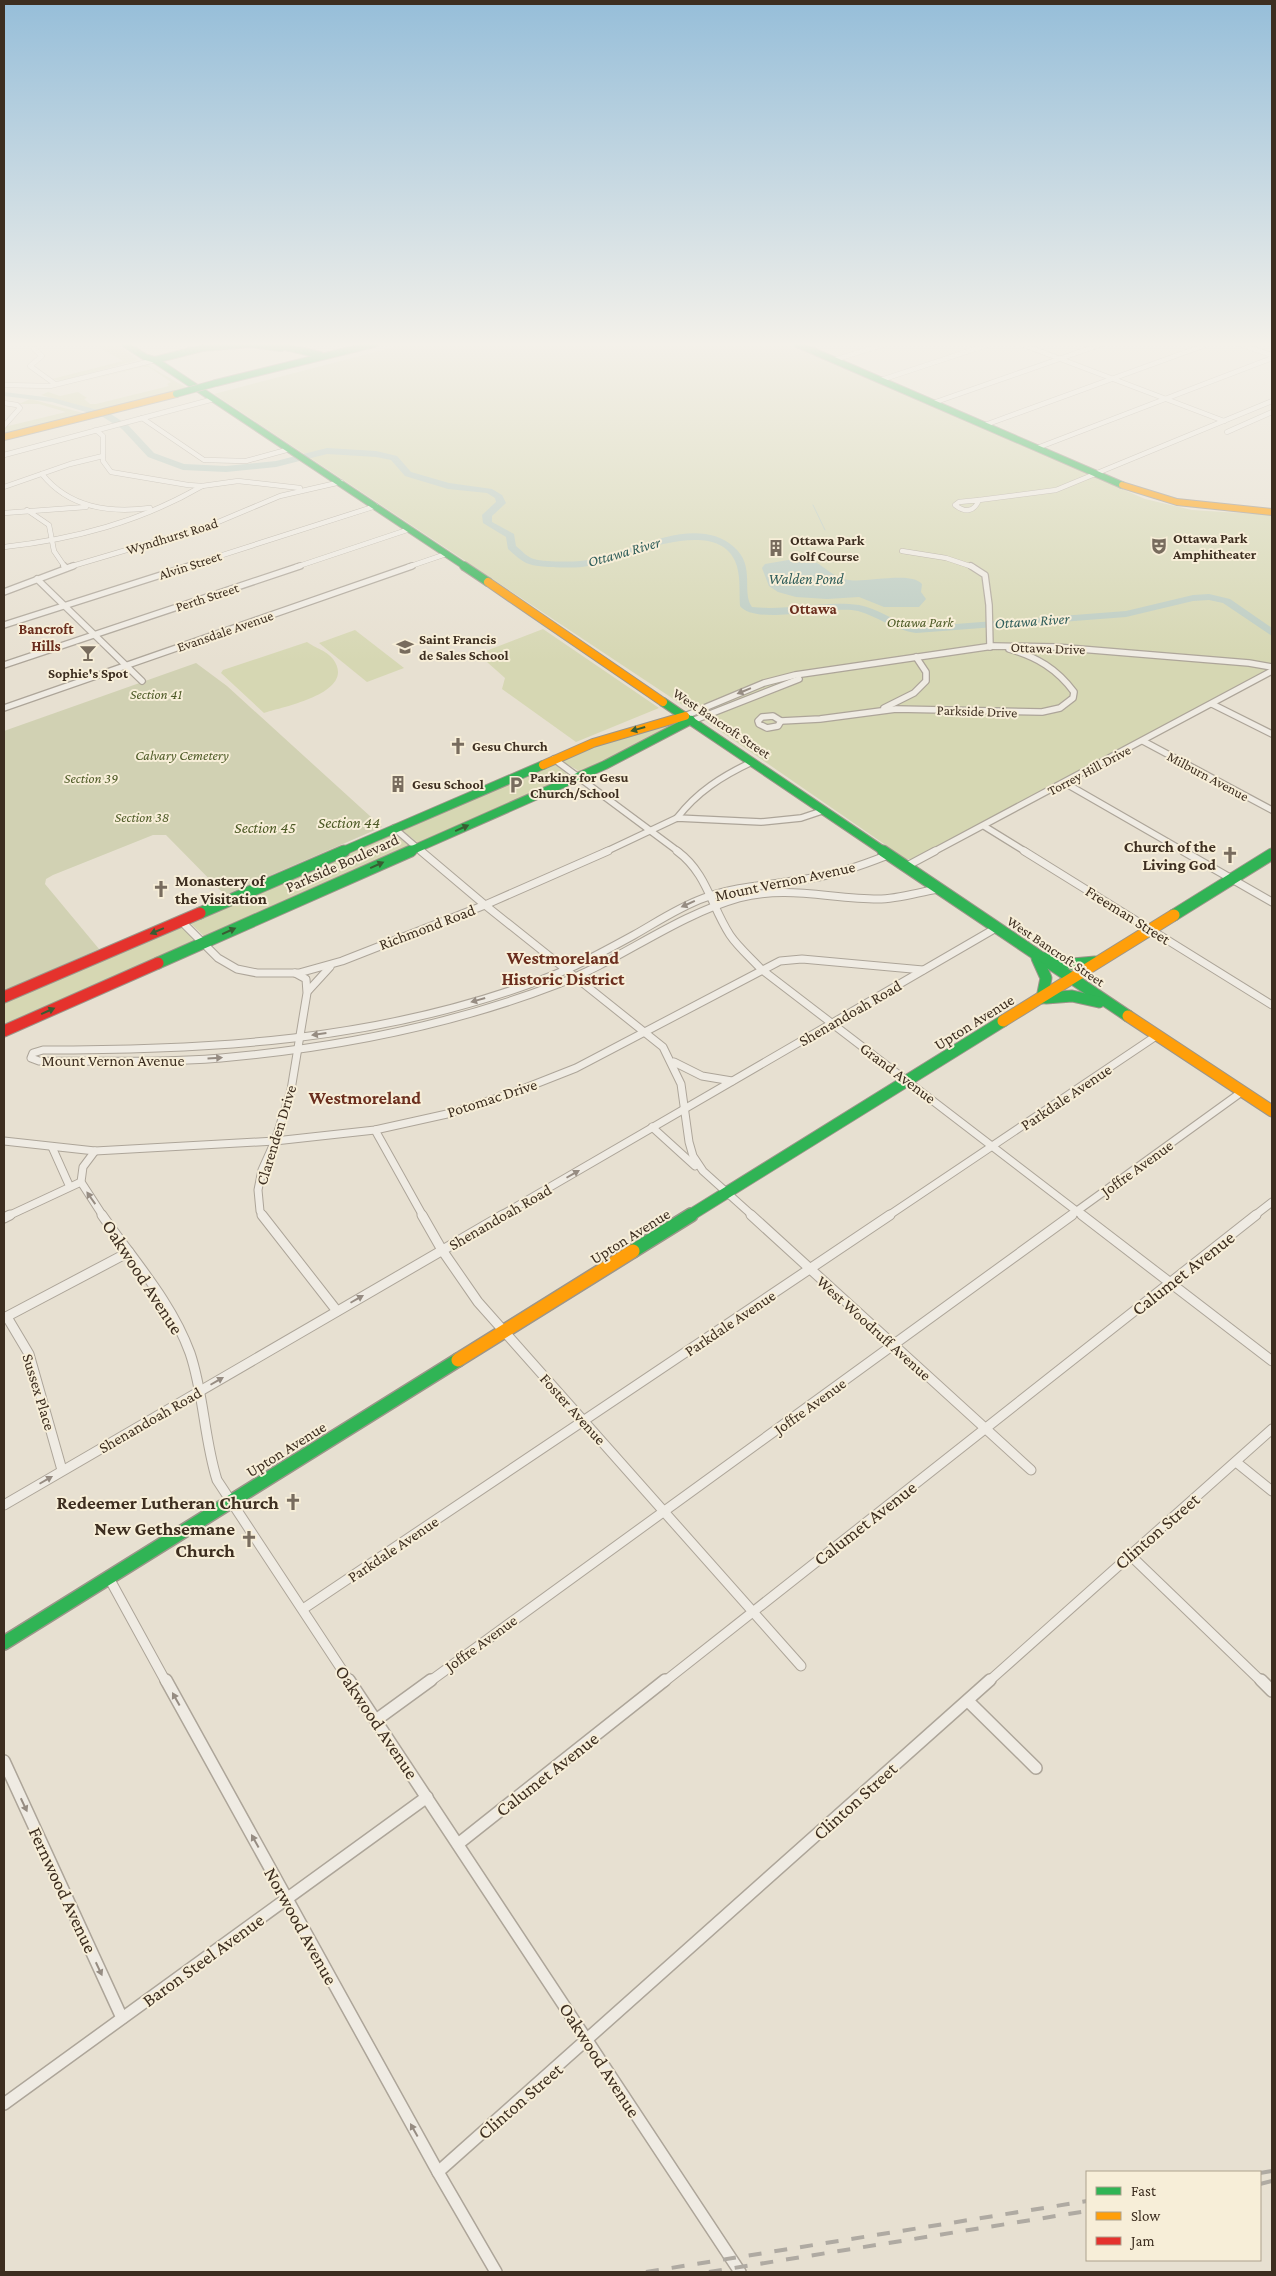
<svg xmlns="http://www.w3.org/2000/svg" width="1276" height="2276" font-family="'Crimson Pro',serif">
	<rect width="100%" height="100%" fill="#e7e0d1"/>
	<g fill="#d6d7b3">
		<path d="M94 344H116L138 360 61 381 52 379 123 361Z"/>
		<path d="M406 344H793L1145 499 1192 510 1272 515V668L913 859H906L687 708 214 394Z"/>
		<path d="M147 365 187 388 99 411 41 395 48 392 60 396 78 392 87 398 84 399 90 404H96L169 386 167 384 171 382 149 367H142L63 387Z"/>
		<path d="M30 399 87 414 4 434V427L66 412 39 404H19Z"/>
		<path d="M543 629 659 708 576 742 502 689 505 678 478 654Z"/>
		<path d="M355 630 404 668 367 682 319 643Z"/>
		<path d="M307 642C315 648 326 650 333 659 358 693 282 707 264 713L221 673 223 670Z"/>
		<path d="M679 722 602 764 581 772 563 762V760L592 746Z"/>
		<path d="M551 764 557 765 570 777 423 842H417L402 830Z"/>
		<path d="M392 833 409 845V848L205 937 189 922Z"/>
		<path d="M179 925 194 939V943L4 1028V1000Z"/>
	</g>
	<path fill="#d1d1b3" d="M196 663 227 686 382 827 225 895 166 835H153L53 875 46 879 45 884 99 949 4 991V731Z"/>
	<path fill="#bcccc2" d="M800 558C822 559 828 577 849 580 867 583 910 571 922 584L921 592 926 599 919 607H884L859 597 827 599 796 597 778 592 769 586 762 568 765 564Z"/>
	<g fill="none" stroke-linecap="round" stroke-linejoin="round">
		<path stroke="#bcccc2" stroke-width="1" d="M813 505 825 530"/>
		<path fill="#bcccc2" fill-rule="evenodd" d="M4 392 53 398 109 413 128 425 154 453 184 464 226 466 276 461 327 448 376 451 397 456 411 472 449 483 492 489 502 495 506 503 492 516V522L514 534 516 546C521 550 528 558 534 559 544 562 570 562 580 561 625 557 693 511 734 547 756 566 741 592 752 607 788 611 824 600 859 605 878 608 896 623 916 627L1126 611 1193 595 1209 594 1230 599 1272 628V636L1223 603 1209 600 1193 601 1126 617 916 633C892 629 879 617 858 611 850 609 839 610 831 610 810 611 753 623 740 606 739 591 741 574 735 561 714 513 617 561 582 567 572 568 540 568 529 564 522 562 514 554 508 549L506 537 483 523 482 515 496 502 495 498 487 493 448 489 405 476 391 460 376 457 327 454 276 467 226 472 183 470 148 457 122 429 103 417 52 402 4 396Z"/>
		<g stroke="#ada599" stroke-width="5.5">
			<g id="street-far4">
				<path d="M1021 344 1224 421"/>
				<path d="M1239 344 1272 355"/>
				<path d="M34 349 42 356 30 366 55 384"/>
				<path d="M834 360 885 344"/>
				<path d="M881 380 990 344"/>
				<path d="M4 385 50 386 155 360"/>
				<path d="M4 403 17 405 20 408 4 426"/>
				<path d="M933 403 1102 344"/>
				<path d="M142 418 204 460 246 461 290 449"/>
				<path d="M985 425 1208 344"/>
				<path d="M1234 429 1227 432 1272 412"/>
				<path d="M96 430 103 436V461L111 472 188 485 202 486 238 481 300 488"/>
				<path d="M1037 448 1272 358"/>
				<path d="M4 455 214 399"/>
				<path d="M42 474C69 508 109 513 150 508"/>
				<path d="M4 487 70 464 103 456"/>
				<path d="M979 500 1056 490 1272 401"/>
				<path d="M979 500C974 512 965 513 955 505L959 502Z"/>
				<path d="M27 510 49 525 54 551 65 567"/>
				<path d="M4 513 86 507"/>
				<path d="M4 547C75 539 140 522 202 486"/>
				<path d="M902 551 946 558 973 567"/>
				<path d="M69 567 211 525 280 496 341 482"/>
				<path d="M185 567 376 506"/>
				<path d="M296 567 410 529"/>
				<path d="M408 567 446 554"/>
			</g>
		</g>
		<g stroke="#ada599" stroke-width="8">
			<g id="street-far3">
				<path d="M64 566 66 568"/>
				<path d="M971 566 985 575 989 605 990 647"/>
				<path d="M37 579 142 681"/>
				<path d="M4 592 73 566"/>
				<path d="M4 625 189 566"/>
				<path d="M4 665 300 566"/>
				<path d="M1212 704 1272 734"/>
				<path d="M4 708 412 566"/>
				<path d="M884 708 914 693 926 681V672L916 657"/>
				<path d="M685 716 764 683 795 675 993 646 1056 647 1249 663 1272 667"/>
				<path d="M773 716 781 721 778 726 767 728 759 724 758 721 762 717Z"/>
				<path d="M692 721 799 679"/>
				<path d="M781 721 820 719 896 709 1042 712 1060 708 1073 698 1074 692C1057 669 1037 657 1009 649"/>
				<path d="M1143 741 1272 810"/>
				<path d="M554 759 679 852"/>
				<path d="M1065 783 1185 852"/>
				<path d="M677 818C697 792 722 776 752 762"/>
				<path d="M984 826 1026 852"/>
				<path d="M394 828 422 852"/>
				<path d="M605 852 677 818 761 822 801 818 822 811"/>
				<path d="M933 852 1272 671"/>
			</g>
		</g>
		<g stroke="#ada599" stroke-width="9">
			<g id="street-far2">
				<path d="M421 851 485 905 663 1047 681 1084 689 1142 693 1156 703 1171 753 1216"/>
				<path d="M677 851C707 873 711 906 730 935 738 947 751 958 761 969L1083 1216"/>
				<path d="M1024 851 1272 1005"/>
				<path d="M1183 851 1272 902"/>
				<path d="M888 855C863 865 838 874 812 878 776 885 739 885 704 898 679 907 657 922 634 935 603 952 572 969 538 981 376 1041 214 1050 43 1050L33 1053 31 1058 39 1061C100 1061 161 1063 221 1058 334 1048 452 1025 558 984 621 960 673 917 739 898 786 885 831 899 878 899 898 899 919 892 938 889"/>
				<path d="M905 867 935 851"/>
				<path d="M181 921 218 958 237 969 257 973H299L342 961 485 905 608 851"/>
				<path d="M308 991 330 967"/>
				<path d="M674 1062 702 1076 732 1081"/>
				<path d="M652 1127 695 1166"/>
				<path d="M375 1130 423 1216"/>
				<path d="M4 1141 95 1151 275 1141 375 1130 447 1114 510 1094 576 1068 780 961 802 959 923 970"/>
				<path d="M52 1147 69 1185"/>
				<path d="M95 1151 83 1167 81 1182 103 1216"/>
				<path d="M8 1216 81 1182"/>
				<path d="M263 1216 260 1211 258 1190 262 1170 275 1141 291 1090 307 993 306 979 295 973"/>
				<path d="M500 1216 996 928"/>
				<path d="M888 1216 1156 1036"/>
				<path d="M1070 1216 1243 1091"/>
				<path d="M1254 1216 1272 1202"/>
			</g>
		</g>
		<g stroke="#ada599" stroke-width="11">
			<g id="street-far1">
				<path d="M102 1215C133 1260 171 1301 190 1353 204 1394 204 1439 217 1480L350 1682"/>
				<path d="M262 1215 337 1311"/>
				<path d="M422 1215 442 1250 478 1302 801 1666"/>
				<path d="M751 1215 1031 1470"/>
				<path d="M1082 1215 1272 1361"/>
				<path d="M4 1218 10 1215"/>
				<path d="M7 1317 29 1354 62 1470"/>
				<path d="M4 1318 129 1252"/>
				<path d="M1236 1462 1272 1491"/>
				<path d="M4 1505 503 1215"/>
				<path d="M1130 1555 1262 1682"/>
				<path d="M109 1578 166 1682"/>
				<path d="M303 1609 890 1215"/>
				<path d="M429 1682 1072 1215"/>
				<path d="M664 1682 1256 1215"/>
				<path d="M988 1682 1272 1429"/>
			</g>
		</g>
		<g stroke="#ada599" stroke-width="14">
			<g id="street">
				<path d="M166 1680 438 2172 496 2272"/>
				<path d="M349 1680 740 2272"/>
				<path d="M1261 1680 1272 1691"/>
				<path d="M968 1701 1036 1768"/>
				<path d="M376 1720 431 1680"/>
				<path d="M4 1761 122 2018"/>
				<path d="M458 1844 665 1680"/>
				<path d="M4 2104 427 1797"/>
				<path d="M438 2172 990 1680"/>
			</g>
		</g>
		<g stroke="#9c958a" stroke-width="8">
			<g id="fast-far3">
				<path d="M125 344 145 357 155 360 466 567"/>
				<path d="M250 344 281 348"/>
				<path d="M273 344 320 355"/>
				<path d="M797 344 1122 485"/>
				<path d="M155 360 202 348 251 344"/>
				<path d="M216 383 374 344"/>
			</g>
		</g>
		<g stroke="#9c958a" stroke-width="10">
			<g id="fast-far2">
				<path d="M464 566 488 582"/>
				<path d="M663 702 885 852"/>
				<path d="M341 852 543 765"/>
				<path d="M408 852 605 765 691 720"/>
			</g>
		</g>
		<g stroke="#9c958a" stroke-width="13">
			<g id="fast-far1">
				<path d="M883 851 1128 1016"/>
				<path d="M200 913 344 851"/>
				<path d="M1174 915 1272 854"/>
				<path d="M1037 958 1046 978 1042 998"/>
				<path d="M1045 958 1073 964 1095 962"/>
				<path d="M158 963 411 851"/>
				<path d="M1046 998 1072 996 1099 1002"/>
				<path d="M689 1216 1003 1021"/>
			</g>
		</g>
		<g stroke="#9c958a" stroke-width="16">
			<g id="fast">
				<path d="M633 1251 691 1215"/>
				<path d="M4 1643 458 1360"/>
			</g>
		</g>
		<g stroke="#9c958a" stroke-width="8">
			<g id="slow-far3">
				<path d="M4 437 176 394"/>
				<path d="M1122 485 1177 502 1272 512"/>
			</g>
		</g>
		<g stroke="#9c958a" stroke-width="10">
			<g id="slow-far2">
				<path d="M488 582 663 702"/>
				<path d="M543 765 593 743 685 716"/>
			</g>
		</g>
		<g stroke="#9c958a" stroke-width="13">
			<g id="slow-far1">
				<path d="M1128 1016 1272 1111"/>
				<path d="M1003 1021 1174 915"/>
			</g>
		</g>
		<g stroke="#9c958a" stroke-width="16">
			<path id="slow" d="M458 1360 633 1251"/>
		</g>
		<g stroke="#9c958a" stroke-width="13">
			<g id="jam">
				<path d="M4 997 200 913"/>
				<path d="M4 1031 158 963"/>
			</g>
		</g>
		<use href="#street-far4" stroke="#efebe3" stroke-width="4.5"/>
		<use href="#street-far3" stroke="#efebe3" stroke-width="5.5"/>
		<use href="#street-far2" stroke="#efebe3" stroke-width="7"/>
		<use href="#street-far1" stroke="#efebe3" stroke-width="9"/>
		<use href="#street" stroke="#efebe3" stroke-width="11"/>
		<use href="#fast-far3" stroke="#30b455" stroke-width="6"/>
		<use href="#fast-far2" stroke="#30b455" stroke-width="8"/>
		<use href="#fast-far1" stroke="#30b455" stroke-width="11"/>
		<use href="#fast" stroke="#30b455" stroke-width="13"/>
		<use href="#slow-far3" stroke="#ff9f0a" stroke-width="6"/>
		<use href="#slow-far2" stroke="#ff9f0a" stroke-width="8"/>
		<use href="#slow-far1" stroke="#ff9f0a" stroke-width="11"/>
		<use href="#slow" stroke="#ff9f0a" stroke-width="13"/>
		<use href="#jam" stroke="#e5322d" stroke-width="11"/>
		<g stroke="#afaaa2" stroke-width="4" stroke-dasharray="13 13" stroke-linecap="butt">
			<path d="M1260 2173 1272 2171"/>
			<path d="M1260 2184 1272 2181"/>
			<path d="M646 2272 1087 2201"/>
			<path d="M709 2272 1087 2211"/>
		</g>
		<g stroke="#9c958a" stroke-width="8" stroke-linecap="butt">
			<path id="fast-bridge" d="M176 394 216 383"/>
		</g>
		<use href="#fast-bridge" stroke="#30b455" stroke-width="6"/>
	</g>
	<defs><path id="oneway-solid" d="M-6-.8H1V-3.2L6.5 0L1 3.2V.8H-6Z" transform="scale(1.25)"/></defs>
	<g fill="#968c82">
		<use href="#oneway-solid" transform="translate(744 691) rotate(158)"/>
		<use href="#oneway-solid" transform="translate(688 904) rotate(156)"/>
		<use href="#oneway-solid" transform="translate(478 1000) rotate(164)"/>
		<use href="#oneway-solid" transform="translate(319 1034) rotate(172)"/>
		<use href="#oneway-solid" transform="translate(215 1058) rotate(-4)"/>
		<use href="#oneway-solid" transform="translate(573 1174) rotate(-30)"/>
		<use href="#oneway-solid" transform="translate(91 1198) rotate(-125)"/>
		<use href="#oneway-solid" transform="translate(357 1299) rotate(-30)"/>
		<use href="#oneway-solid" transform="translate(217 1381) rotate(-30)"/>
		<use href="#oneway-solid" transform="translate(46 1480) rotate(-30)"/>
		<use href="#oneway-solid" transform="translate(176 1699) rotate(-119)"/>
		<use href="#oneway-solid" transform="translate(24 1805) rotate(65)"/>
		<use href="#oneway-solid" transform="translate(255 1841) rotate(-119)"/>
		<use href="#oneway-solid" transform="translate(99 1969) rotate(65)"/>
		<use href="#oneway-solid" transform="translate(414 2130) rotate(-119)"/>
	</g>
	<g fill="#385d33">
		<use href="#oneway-solid" transform="translate(638 729) rotate(164)"/>
		<use href="#oneway-solid" transform="translate(462 828) rotate(-24)"/>
		<use href="#oneway-solid" transform="translate(377 865) rotate(-24)"/>
		<use href="#oneway-solid" transform="translate(157 931) rotate(157)"/>
		<use href="#oneway-solid" transform="translate(229 931) rotate(-24)"/>
		<use href="#oneway-solid" transform="translate(48 1011) rotate(-24)"/>
	</g>
	<linearGradient id="sky" x2="0" y2="1"><stop stop-color="#96bed9"/><stop offset="0.52" stop-color="#f4f1ea"/><stop offset="1" stop-color="#f4f1ea" stop-opacity="0"/></linearGradient>
	<rect width="1276" height="662" fill="url(#sky)"/>
	<defs>
		<g id="theatre-bare" transform="scale(1.35)"><path d="M-5-5.5Q0-4 5-5.5V0Q5 5 0 6Q-5 5-5 0ZM-3.3-2.5H-1v1.5H-3.3ZM1-2.5H3.3v1.5H1ZM-2.8 1Q0 5.5 2.8 1Z" fill="#786c5e" stroke="#f7eed8" stroke-width="2.5" paint-order="stroke"/></g>
		<g id="building-bare" transform="scale(1.35)"><path d="M-4-6H4V6H1V3H-1V6H-4ZM-2.5-4.3h1.7v1.8h-1.7ZM.8-4.3h1.7v1.8H.8ZM-2.5-1h1.7V.8h-1.7ZM.8-1h1.7V.8H.8Z" fill="#786c5e" stroke="#f7eed8" stroke-width="2.5" paint-order="stroke"/></g>
		<g id="school-bare" transform="scale(1.35)"><path d="M0-5L7-2L0 1L-7-2ZM-4 1L0 2.5L4 1V4Q0 6-4 4Z" fill="#786c5e" stroke="#f7eed8" stroke-width="2.5" paint-order="stroke"/></g>
		<g id="bar-bare" transform="scale(1.35)"><path d="M-6-5H6L.8 .8V4.5H3.5V6h-7V4.5H-.8V.8Z" fill="#786c5e" stroke="#f7eed8" stroke-width="2.5" paint-order="stroke"/></g>
		<g id="church-bare" transform="scale(1.35)"><path d="M-1.2-6h2.4v3.5h3.3v2.4h-3.3V6h-2.4V-.1h-3.3v-2.4h3.3Z" fill="#786c5e" stroke="#f7eed8" stroke-width="2.5" paint-order="stroke"/></g>
		<g id="parking-bare" transform="scale(1.35)"><path d="M-3.5-5.5H1a3.5 3.5 0 0 1 0 7H-1V5.5H-3.5ZM-1-3.4V-.6H.8a1.4 1.4 0 0 0 0-2.8Z" fill="#786c5e" stroke="#f7eed8" stroke-width="2.5" paint-order="stroke"/></g>
	</defs>
	<g fill-rule="evenodd">
		<use href="#theatre-bare" x="1159" y="546"/>
		<use href="#building-bare" x="776" y="548"/>
		<use href="#school-bare" x="405" y="647"/>
		<use href="#bar-bare" x="88" y="653"/>
		<use href="#church-bare" x="458" y="746"/>
		<use href="#building-bare" x="398" y="784"/>
		<use href="#parking-bare" x="516" y="785"/>
		<use href="#church-bare" x="1230" y="855"/>
		<use href="#church-bare" x="161" y="889"/>
		<use href="#church-bare" x="293" y="1502"/>
		<use href="#church-bare" x="249" y="1539"/>
	</g>
	<g text-anchor="middle" dominant-baseline="central" stroke-width="4" stroke-linejoin="round" paint-order="stroke">
		<g font-size="14" fill="#3d2e20" stroke="#f7eed8">
			<text transform="translate(172 536) rotate(-17)">Wyndhurst Road</text>
			<text transform="translate(190 565) rotate(-18)">Alvin Street</text>
			<text transform="translate(207 597) rotate(-18)">Perth Street</text>
			<text transform="translate(225 631) rotate(-19)">Evansdale Avenue</text>
			<text transform="translate(1048 648) rotate(2)">Ottawa Drive</text>
			<text transform="translate(977 711) rotate(2)">Parkside Drive</text>
			<text transform="translate(722 723) rotate(34)">West Bancroft Street</text>
			<text transform="translate(1089 770) rotate(-28)">Torrey Hill Drive</text>
			<text transform="translate(1208 776) rotate(28)">Milburn Avenue</text>
			<text transform="translate(1056 951) rotate(34)">West Bancroft Street</text>
		</g>
		<g font-size="14" font-weight="bold" fill="#3d2e20" stroke="#f7eed8" text-anchor="start">
			<text x="1173" y="538">Ottawa Park<tspan x="1173" dy="16">Amphitheater</tspan></text>
			<text x="790" y="540">Ottawa Park<tspan x="790" dy="16">Golf Course</tspan></text>
			<text x="419" y="639">Saint Francis<tspan x="419" dy="16">de Sales School</tspan></text>
			<text x="88" y="673" text-anchor="middle">Sophie's Spot</text>
			<text x="472" y="746">Gesu Church</text>
			<text x="530" y="777">Parking for Gesu<tspan x="530" dy="16">Church/School</tspan></text>
			<text x="412" y="784">Gesu School</text>
		</g>
		<g font-size="14" font-style="italic" fill="#4d5a26" stroke="#f7eed8">
			<text x="920" y="622">Ottawa Park</text>
			<text x="156" y="694">Section 41</text>
			<text x="182" y="755">Calvary Cemetery</text>
			<text x="91" y="778">Section 39</text>
			<text x="142" y="817">Section 38</text>
		</g>
		<g font-size="15" font-style="italic" fill="#2f5d5a" stroke="#f7eed8">
			<text transform="translate(624 552) rotate(-16)">Ottawa River</text>
			<text x="806" y="579">Walden Pond</text>
			<text transform="translate(1032 621) rotate(-4)">Ottawa River</text>
		</g>
		<g font-size="15" font-weight="bold" fill="#6b2e1e" stroke="#f7eed8">
			<text x="813" y="609">Ottawa</text>
			<text x="46" y="629">Bancroft<tspan x="46" dy="17">Hills</tspan></text>
		</g>
		<g font-size="16" font-style="italic" fill="#4d5a26" stroke="#f7eed8">
			<text x="349" y="822">Section 44</text>
			<text x="265" y="827">Section 45</text>
		</g>
		<g font-size="16" font-weight="bold" fill="#3d2e20" stroke="#f7eed8" text-anchor="end">
			<text x="1216" y="846">Church of the<tspan x="1216" dy="18">Living God</tspan></text>
			<text x="175" y="880" text-anchor="start">Monastery of<tspan x="175" dy="18">the Visitation</tspan></text>
		</g>
		<g font-size="16" fill="#3d2e20" stroke="#f7eed8">
			<text transform="translate(342 863) rotate(-24)">Parkside Boulevard</text>
			<text transform="translate(785 881) rotate(-12)">Mount Vernon Avenue</text>
			<text transform="translate(1128 915) rotate(32)">Freeman Street</text>
			<text transform="translate(427 927) rotate(-21)">Richmond Road</text>
			<text transform="translate(850 1013) rotate(-30)">Shenandoah Road</text>
			<text transform="translate(974 1022) rotate(-32)">Upton Avenue</text>
			<text x="113" y="1060">Mount Vernon Avenue</text>
			<text transform="translate(898 1073) rotate(37)">Grand Avenue</text>
			<text transform="translate(1066 1097) rotate(-34)">Parkdale Avenue</text>
			<text transform="translate(492 1098) rotate(-18)">Potomac Drive</text>
			<text transform="translate(276 1135) rotate(-73)">Clarenden Drive</text>
			<text transform="translate(1137 1168) rotate(-36)">Joffre Avenue</text>
			<text transform="translate(500 1217) rotate(-30)">Shenandoah Road</text>
			<text transform="translate(630 1236) rotate(-32)">Upton Avenue</text>
			<text transform="translate(730 1323) rotate(-34)">Parkdale Avenue</text>
			<text transform="translate(874 1328) rotate(42)">West Woodruff Avenue</text>
			<text transform="translate(39 1392) rotate(73)">Sussex Place</text>
			<text transform="translate(810 1406) rotate(-36)">Joffre Avenue</text>
			<text transform="translate(573 1409) rotate(48)">Foster Avenue</text>
			<text transform="translate(150 1420) rotate(-30)">Shenandoah Road</text>
			<text transform="translate(286 1449) rotate(-32)">Upton Avenue</text>
			<text transform="translate(393 1549) rotate(-34)">Parkdale Avenue</text>
			<text transform="translate(481 1643) rotate(-36)">Joffre Avenue</text>
		</g>
		<g font-size="18" font-weight="bold" fill="#6b2e1e" stroke="#f7eed8">
			<text x="563" y="958">Westmoreland<tspan x="563" dy="21">Historic District</tspan></text>
			<text x="365" y="1098">Westmoreland</text>
		</g>
		<g font-size="19" fill="#3d2e20" stroke="#f7eed8">
			<text transform="translate(1183 1273) rotate(-38)">Calumet Avenue</text>
			<text transform="translate(143 1277) rotate(57)">Oakwood Avenue</text>
			<text transform="translate(865 1523) rotate(-38)">Calumet Avenue</text>
			<text transform="translate(1157 1531) rotate(-41)">Clinton Street</text>
			<text transform="translate(377 1722) rotate(56)">Oakwood Avenue</text>
			<text transform="translate(547 1774) rotate(-38)">Calumet Avenue</text>
			<text transform="translate(855 1801) rotate(-42)">Clinton Street</text>
			<text transform="translate(63 1890) rotate(65)">Fernwood Avenue</text>
			<text transform="translate(301 1926) rotate(61)">Norwood Avenue</text>
			<text transform="translate(203 1960) rotate(-36)">Baron Steel Avenue</text>
			<text transform="translate(600 2060) rotate(57)">Oakwood Avenue</text>
			<text transform="translate(520 2101) rotate(-41)">Clinton Street</text>
		</g>
		<g font-size="19" font-weight="bold" fill="#3d2e20" stroke="#f7eed8" text-anchor="end">
			<text x="279" y="1502">Redeemer Lutheran Church</text>
			<text x="235" y="1528">New Gethsemane<tspan x="235" dy="22">Church</tspan></text>
		</g>
	</g>
	<rect width="1276" height="2276" fill="none" stroke="#3d2e20" stroke-width="10"/>
	<rect x="1086" y="2171" width="175" height="90" fill="#f7eed8" stroke="#ada18e"/>
	<rect x="1096" y="2187" width="25" height="8" fill="#30b455" stroke="#ada18e"/>
	<text x="1131" y="2196" font-size="15" fill="#3d2e20">Fast</text>
	<rect x="1096" y="2212" width="25" height="8" fill="#ff9f0a" stroke="#ada18e"/>
	<text x="1131" y="2221" font-size="15" fill="#3d2e20">Slow</text>
	<rect x="1096" y="2237" width="25" height="8" fill="#e5322d" stroke="#ada18e"/>
	<text x="1131" y="2246" font-size="15" fill="#3d2e20">Jam</text>
</svg>
